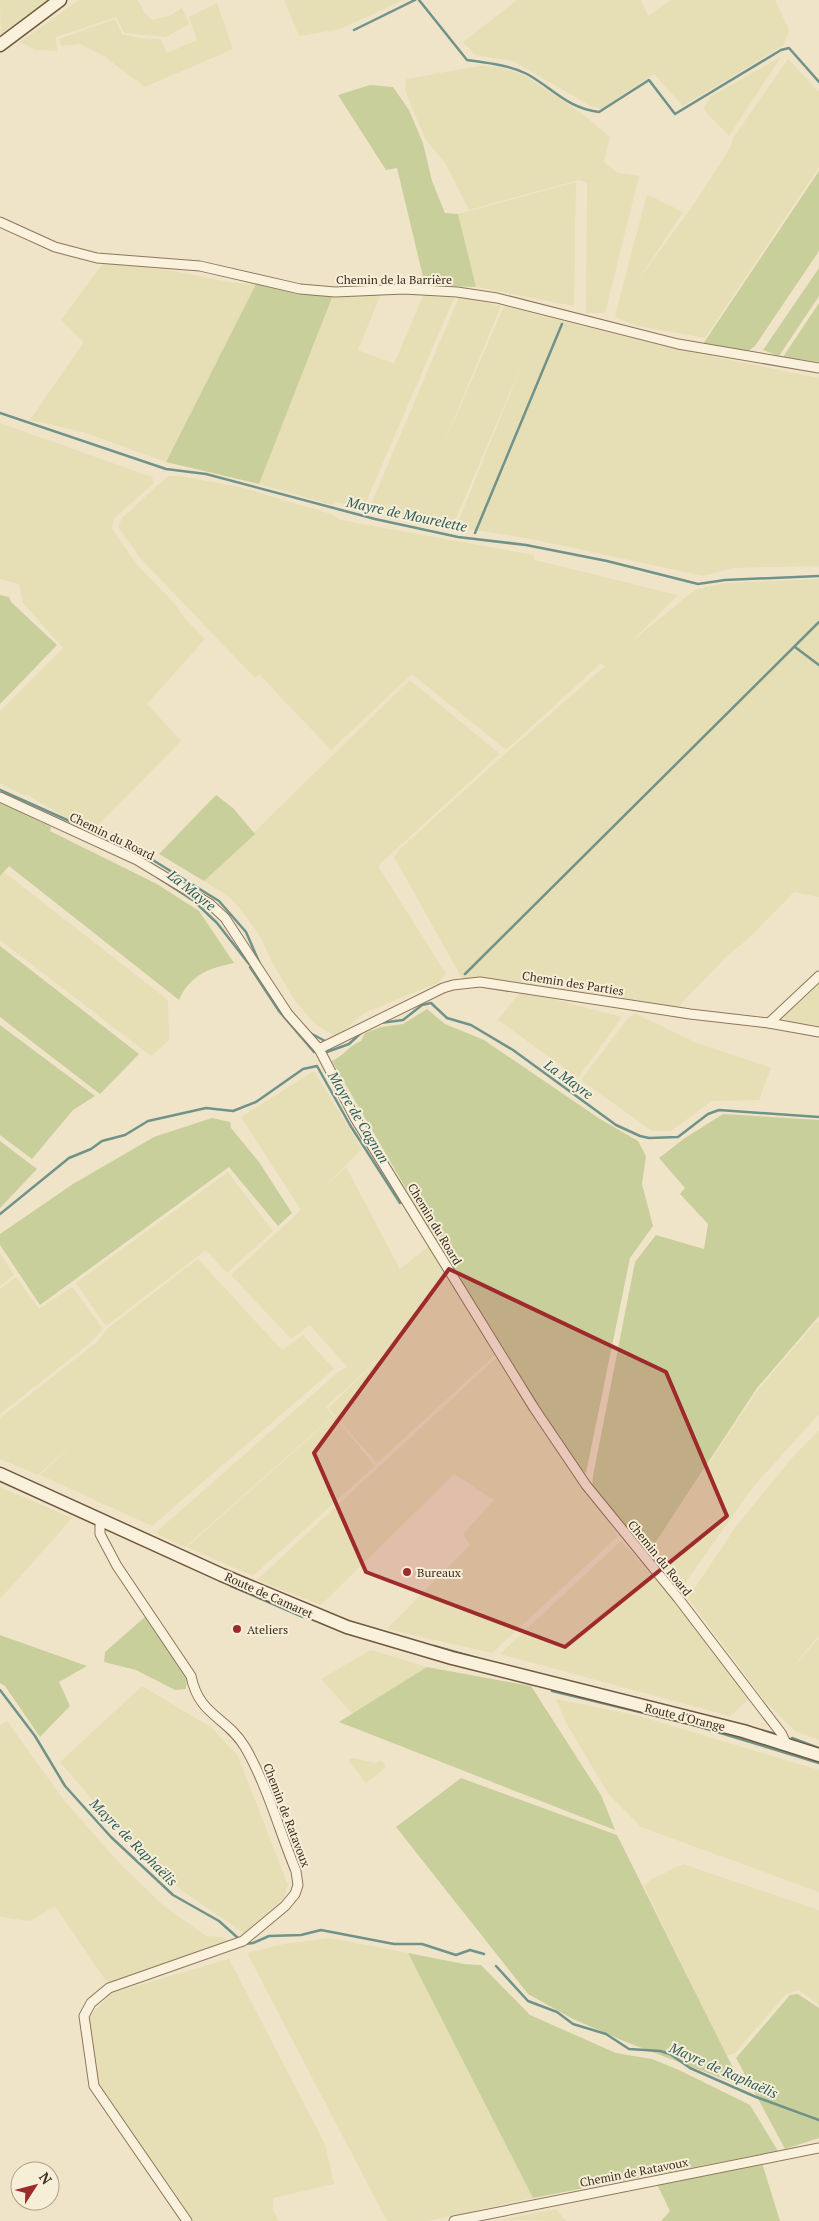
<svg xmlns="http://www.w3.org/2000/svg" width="819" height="2221" font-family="'PT Serif',serif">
	<rect width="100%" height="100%" fill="#f0e4c8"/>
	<g fill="#e6deb5">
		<path d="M0 0H49L1 36Z"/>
		<path d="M79 0H138L144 12 152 20 171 15 182 8 189 24 166 37 124 33 116 17 56 37 57 51 36 50 20 42Z"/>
		<path d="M284 0H404L340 29 299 36Z"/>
		<path d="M517 0H641L648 16 671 0H775L789 30 784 45 683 106 654 74 602 109 591 106 513 61 475 55 463 42Z"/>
		<path d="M217 3 233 49 145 87 104 56 80 44 61 46 59 39 115 19 122 34 139 38 161 39 167 53 197 40 189 17Z"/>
		<path d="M781 57 729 136 703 109 711 96Z"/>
		<path d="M788 59 819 92V167L705 338 638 326 619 319 615 316 647 194 683 212 637 282 696 201 730 148 733 138Z"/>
		<path d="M479 66 500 67 524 75 580 112 610 137 604 162 618 173 639 176 605 313H586L587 183 579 180 469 210 445 163 425 139 405 90 406 79Z"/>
		<path d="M576 182 574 306 476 287 458 214Z"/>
		<path d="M103 263 168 270 234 283 256 284 166 462 83 432 30 420 84 342 61 320Z"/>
		<path d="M333 295 380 296 358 350 394 364 423 296 454 298 363 509 336 502 332 505 259 484Z"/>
		<path d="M459 297 501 306 439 455 504 306 661 346 819 378V566L733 568 703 576 532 539 456 527 525 357 454 523 414 513 398 515 369 509Z"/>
		<path d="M0 423 152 477 154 483 114 518 112 529 137 565 174 603 187 621 205 639 147 704 181 741 95 828 70 820 26 794 25 796 0 783V711L63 648 23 603 19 584 0 579Z"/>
		<path d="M168 476H180L240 487 331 514 340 520 533 555 535 560 678 595 632 641 696 589 727 583 819 579V897L794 892 748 939 726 957 678 1007 565 989 482 979 463 980 394 857 401 848 498 760 605 666 601 663 506 750 412 674 331 750 259 674 255 678 141 559 118 527 122 518Z"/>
		<path d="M410 680 500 754 378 866 446 974 438 983 366 1012 336 1037 314 1023 296 1002 273 964 260 936 238 906 229 897 204 881Z"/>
		<path d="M4 872 168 1000 169 1040 151 1056 0 940V876Z"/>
		<path d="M819 980V1029L792 1024 782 1016Z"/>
		<path d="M521 991 622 1017 578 1078 498 1020Z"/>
		<path d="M636 1014 695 1042 771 1068 759 1100 712 1101 671 1131H652L581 1080 629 1017Z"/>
		<path d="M314 1071 362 1149 318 1193 346 1167 400 1269 429 1246 495 1355 377 1463 328 1408 410 1330 326 1407 333 1416 185 1547 155 1533 337 1373 347 1367 310 1325 291 1339 231 1275 301 1210 241 1117Z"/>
		<path d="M228 1172 273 1231 227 1273 206 1250 106 1326 76 1283Z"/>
		<path d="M0 1253 14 1275 0 1286Z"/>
		<path d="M198 1259 282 1350 303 1335 334 1369 152 1526 40 1475 79 1439 38 1475 0 1459V1418L97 1342 108 1328Z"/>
		<path d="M16 1277 39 1309 72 1287 103 1329 90 1343 0 1414V1289Z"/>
		<path d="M817 1321 819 1324V1414L753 1487 681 1589 650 1556 662 1533 758 1390Z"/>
		<path d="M496 1358 618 1536 492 1653 387 1629 470 1545 463 1534 494 1500 454 1474 321 1605 257 1580Z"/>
		<path d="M334 1416 375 1466 253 1576 187 1547Z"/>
		<path d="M819 1431V1635L788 1673 819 1638V1740L795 1731 765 1701 688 1598 737 1525 797 1452Z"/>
		<path d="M0 1487 72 1518 0 1599Z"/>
		<path d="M621 1541 668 1593 749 1699 730 1716 500 1654Z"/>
		<path d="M371 1650 427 1667 353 1714 321 1679Z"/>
		<path d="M142 1686 212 1728 238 1756 288 1885 284 1898 245 1934 180 1889 108 1818 60 1762Z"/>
		<path d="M556 1699 639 1716 819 1770V1892L641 1827 609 1795 565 1721Z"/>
		<path d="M7 1721 63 1799 120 1864 164 1906 206 1936 223 1937 230 1942 113 1984 106 1981 55 1906 30 1921 0 1917V1726Z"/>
		<path d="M352 1758 376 1763 381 1760 386 1767 366 1783 348 1760Z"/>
		<path d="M683 1864 819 1910V2005L799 1990 786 1994 735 2053 727 2056 644 1886 649 1881Z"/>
		<path d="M330 1938 408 1953 533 2198 428 2221H387L247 1953 284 1944Z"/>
		<path d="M229 1959 325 2144 334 2184 273 2198V2210L279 2221H194L99 2085 88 2018 112 1993Z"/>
		<path d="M556 2209 566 2221 500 2220Z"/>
	</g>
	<g fill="#c9cf9b">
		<path d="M370 85 393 87 409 110 423 143 432 181 445 213 458 214 476 287 425 285 397 168 386 170 338 95Z"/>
		<path d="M819 171V251L755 346 747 352 703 344Z"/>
		<path d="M819 268V296L779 356 763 350Z"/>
		<path d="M256 284 333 295 259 484 166 462Z"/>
		<path d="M819 303V362L783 357Z"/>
		<path d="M0 595 9 597 11 602 57 645 0 704Z"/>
		<path d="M216 795 233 808 255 834 204 881 159 854Z"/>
		<path d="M0 802 51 827 50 831 157 884 199 911 234 963C209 968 190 975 179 1000L9 866 0 876Z"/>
		<path d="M0 946 139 1054 100 1094 0 1017Z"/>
		<path d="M427 1009 445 1024 484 1040 600 1119 638 1141 646 1156 642 1184 653 1226 630 1258 586 1473 577 1467 500 1351 332 1061C346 1054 347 1047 361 1041L365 1033 381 1027 403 1024Z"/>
		<path d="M0 1025 95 1096 73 1110 32 1159 0 1135Z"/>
		<path d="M723 1114 819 1120V1316L757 1388 648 1554 592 1488 593 1476 635 1262 656 1235 704 1249 708 1224 680 1194 685 1188 659 1158 685 1138Z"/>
		<path d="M212 1118 230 1122 231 1128 259 1162 292 1213 278 1226 229 1167 40 1305 0 1245V1234L73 1184 154 1137Z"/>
		<path d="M0 1141 37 1169 0 1208Z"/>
		<path d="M146 1616 187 1677 186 1689 175 1690 136 1670 104 1662 105 1652Z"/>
		<path d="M0 1635 87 1666 59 1682 70 1706 40 1737 5 1686 0 1683Z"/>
		<path d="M427 1667 531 1686 601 1795 615 1830 339 1722Z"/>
		<path d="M461 1778 617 1835 742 2086 626 2042 573 2019 528 1994 396 1827Z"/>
		<path d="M408 1953 464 1964 481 1965 530 2015 616 2053 652 2059 679 2070 750 2105 778 2151 533 2198Z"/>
		<path d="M798 1994 819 2008V2138L785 2149 736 2058 790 1995Z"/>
		<path d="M762 2163 780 2221H661L670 2211 657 2184Z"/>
	</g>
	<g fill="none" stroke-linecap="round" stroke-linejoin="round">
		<g stroke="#6f938a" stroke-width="2.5">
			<path d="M419 0 467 60C488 63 509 65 527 74 554 89 567 108 599 112L649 80 675 114 781 50 789 48 819 82"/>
			<path d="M354 30 415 0"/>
			<path d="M0 413 166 469 206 474 375 519 458 537 526 545 607 561 698 584 725 580 819 576"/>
			<path d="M475 533 562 324"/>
			<path d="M795 647 819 665"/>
			<path d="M0 790 94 832"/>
			<path d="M102 836 143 854 219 901 246 932 260 964"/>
			<path d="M157 877 194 901 217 923 249 964"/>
			<path d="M250 967 279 1011 314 1052"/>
			<path d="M465 974 819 622"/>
			<path d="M380 1023 403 1020 422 1005 431 1003 447 1018 471 1025 513 1050 616 1125 640 1136 649 1138 678 1137 708 1114 719 1110 819 1117"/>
			<path d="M310 1033 327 1042"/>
			<path d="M324 1053 349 1044 362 1032"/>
			<path d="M0 1214 69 1158 91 1149 102 1141 125 1135 148 1121 206 1108 233 1111 256 1102 303 1069 317 1066 350 1125 400 1203"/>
			<path d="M231 1586 303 1617"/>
			<path d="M434 1646 477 1658"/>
			<path d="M0 1690 35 1736 65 1786 111 1837 173 1895 219 1921 238 1938"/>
			<path d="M552 1691 694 1725 819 1763"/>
			<path d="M761 1730 776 1734"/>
			<path d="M792 1738 819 1748"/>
			<path d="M245 1944 253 1943 269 1936 301 1935 321 1930 394 1944H422L456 1955 470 1950 484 1954"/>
			<path d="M496 1966 528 2001 557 2012 573 2024 606 2034 629 2049 660 2051 670 2054 690 2068 756 2097 819 2120"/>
		</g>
		<g stroke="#8d765c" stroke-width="11">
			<g id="street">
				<path d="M0 222 55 247 97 258 200 266 300 289 335 292 404 289 457 292 497 298 678 344 819 368"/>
				<path d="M0 797 137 860 210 904 225 918 288 1014 319 1049 355 1118 534 1408 586 1485 678 1598 781 1733 786 1743"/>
				<path d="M769 1023 819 976"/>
				<path d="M319 1049 443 988 453 985 480 982 690 1014 769 1023 819 1032"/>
				<path d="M100 1519V1534L117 1566 191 1676C199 1716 226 1716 245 1747 267 1785 279 1830 296 1871L298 1885 295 1894 285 1906 243 1941 109 1988 91 2003 84 2016 94 2086 187 2221"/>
				<path d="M454 2221 819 2148"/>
			</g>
		</g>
		<g stroke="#6f573f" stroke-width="15">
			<g id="secondary">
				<path d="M0 45 60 0"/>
				<path d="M0 1474 222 1575 347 1627 452 1658 743 1731 819 1755"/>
			</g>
		</g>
		<use href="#street" stroke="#faf1dc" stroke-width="9"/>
		<use href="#secondary" stroke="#faf1dc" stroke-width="12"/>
	</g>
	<path fill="#9e2a2b" fill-opacity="0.2" stroke="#9e2a2b" stroke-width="4" stroke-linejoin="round" d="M449 1269 666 1372 727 1516 565 1647 366 1572 314 1453Z"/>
	<g fill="#9e2a2b" stroke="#f7eed8" stroke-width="2">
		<circle cx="407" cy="1572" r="5"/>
		<circle cx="237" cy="1629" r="5"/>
	</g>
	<g text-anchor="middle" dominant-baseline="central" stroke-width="4" stroke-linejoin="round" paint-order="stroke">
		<g font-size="12" fill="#3d2e20" stroke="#f7eed8">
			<text x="394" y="279">Chemin de la Barrière</text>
			<text transform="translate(112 836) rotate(26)">Chemin du Roard</text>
			<text transform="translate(573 983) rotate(9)">Chemin des Parties</text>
			<text transform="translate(435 1224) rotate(59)">Chemin du Roard</text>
			<text transform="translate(660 1558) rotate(51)">Chemin du Roard</text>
			<text transform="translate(269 1595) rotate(24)">Route de Camaret</text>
			<text transform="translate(685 1717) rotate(14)">Route d'Orange</text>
			<text transform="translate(287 1815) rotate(69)">Chemin de Ratavoux</text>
			<text transform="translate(634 2172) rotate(-11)">Chemin de Ratavoux</text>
		</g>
		<g font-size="12" fill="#3d2e20" stroke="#f7eed8" text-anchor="start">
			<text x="417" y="1572">Bureaux</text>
			<text x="247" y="1629">Ateliers</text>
		</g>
		<g font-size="14" font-style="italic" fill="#2f5d5a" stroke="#f7eed8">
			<text transform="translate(407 514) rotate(12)">Mayre de Mourelette</text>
			<text transform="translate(192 890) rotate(38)">La Mayre</text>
			<text transform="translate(569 1079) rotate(36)">La Mayre</text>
			<text transform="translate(359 1117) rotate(59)">Mayre de Cagnan</text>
			<text transform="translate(134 1842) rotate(45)">Mayre de Raphaëlis</text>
			<text transform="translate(724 2070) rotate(24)">Mayre de Raphaëlis</text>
		</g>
	</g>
	<g transform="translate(35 2186) rotate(54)"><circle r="24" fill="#f7eed8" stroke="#ada18e"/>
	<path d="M0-4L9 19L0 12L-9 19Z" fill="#9e2a2b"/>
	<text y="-8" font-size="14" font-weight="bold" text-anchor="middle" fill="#3d2e20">N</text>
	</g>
</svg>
